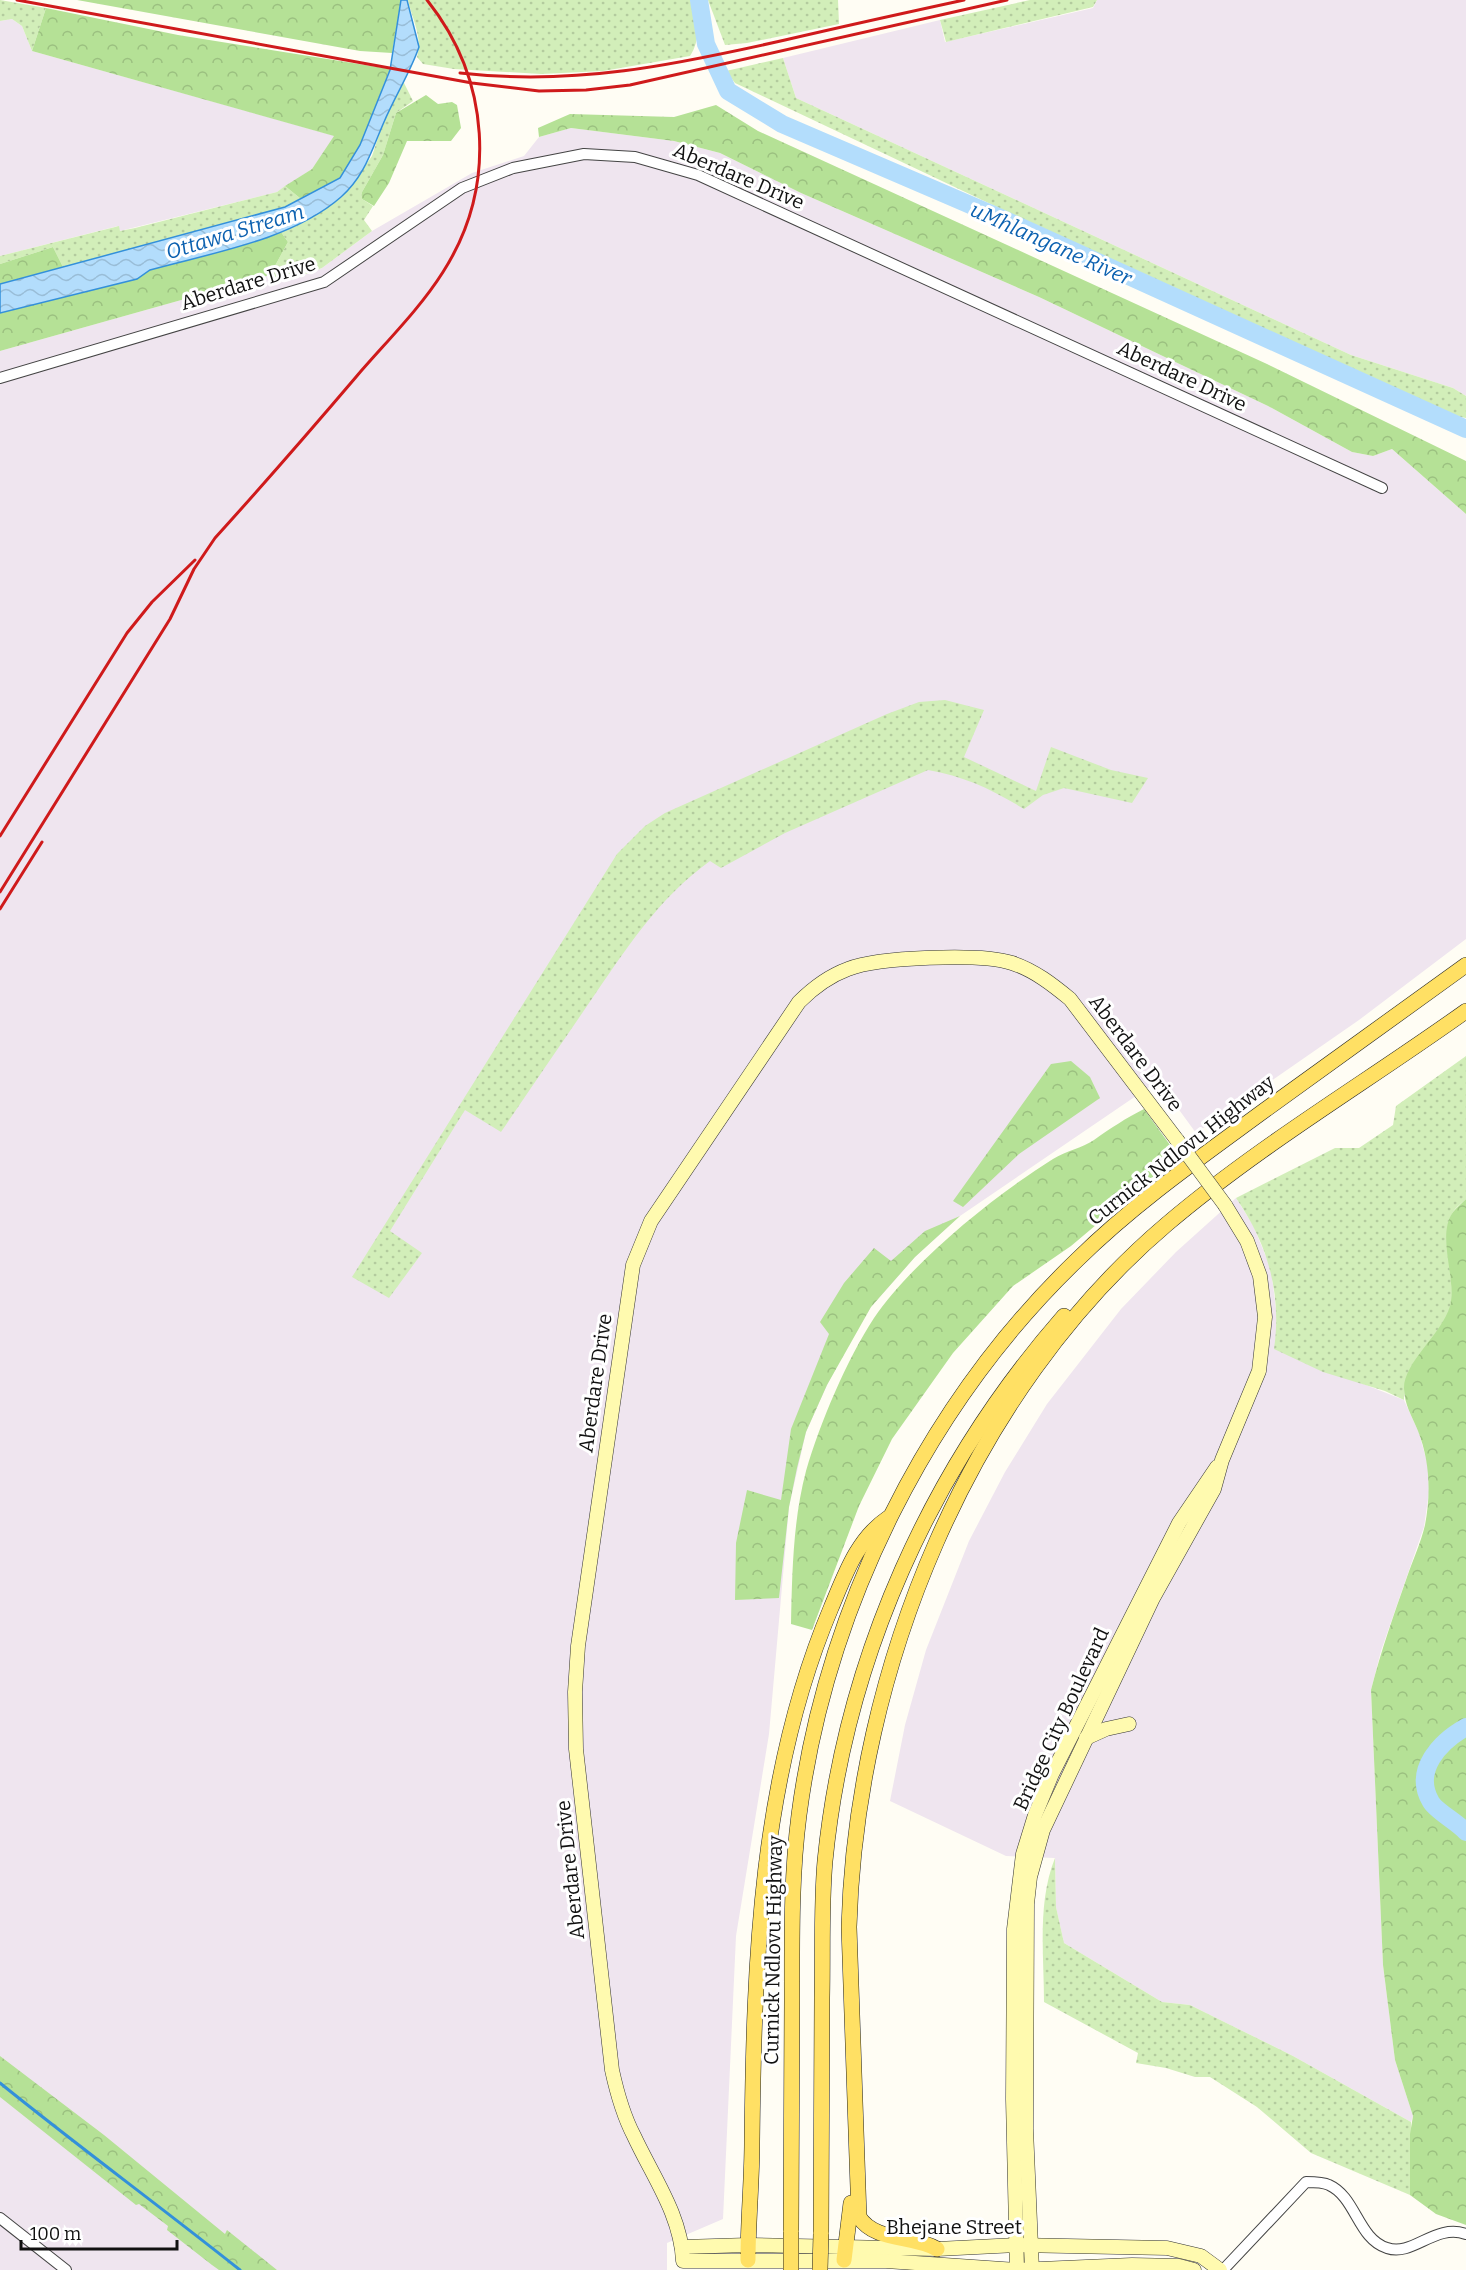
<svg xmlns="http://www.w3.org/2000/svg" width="1466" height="2270" font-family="Bitter,serif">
	<defs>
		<pattern id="grass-dots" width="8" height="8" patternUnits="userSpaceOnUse" patternTransform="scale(1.5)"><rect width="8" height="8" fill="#d2eeb9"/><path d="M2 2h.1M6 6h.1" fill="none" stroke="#b3cb9e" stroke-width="1.8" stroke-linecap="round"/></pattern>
		<pattern id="forest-crowns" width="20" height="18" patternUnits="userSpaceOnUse" patternTransform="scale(1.5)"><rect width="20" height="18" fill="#b5e196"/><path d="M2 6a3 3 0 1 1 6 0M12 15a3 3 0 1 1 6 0" fill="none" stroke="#9bc080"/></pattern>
		<pattern id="water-waves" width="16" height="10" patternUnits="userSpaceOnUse" patternTransform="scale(1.5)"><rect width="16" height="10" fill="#b3ddfc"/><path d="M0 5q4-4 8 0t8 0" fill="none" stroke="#99bdd7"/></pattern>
	</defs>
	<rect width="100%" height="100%" fill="#fffdf4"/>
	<g fill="#efe5ef">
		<path d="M1097 0H1466V396L1453 388 1351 355 796 98 783 58 940 20 945 42 1093 8Z"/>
		<path d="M12 19 22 26 32 51 335 136 312 169 277 192 120 231 118 226 0 256V21Z"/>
		<path d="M571 128 674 141 720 153 801 193 1039 297 1169 359 1268 406 1352 452 1373 456 1392 449 1466 514V939L1359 1020 1196 1133 1158 1081 960 1216 915 1257 871 1307 856 1331 827 1385 806 1432 789 1507 769 1734 736 1936 723 2219 667 2243V2270H0V351L270 275 285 282 322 268 372 231 472 173 524 156 539 137Z"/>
		<path d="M1236 1198 1253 1225 1271 1269 1277 1317 1275 1349 1404 1400 1419 1433 1428 1466 1429 1492 1424 1527 1381 1651 1371 1690 1383 1965 1395 2060 1413 2116 1411 2122 1293 2056 1190 2005 1162 2002 1064 1943 1056 1907 1055 1858 1006 1856 890 1801 905 1725 926 1650 969 1541 1005 1472 1047 1404 1121 1309 1176 1252Z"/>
	</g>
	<g fill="url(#grass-dots)">
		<path d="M0 0 46 8 32 51 22 26 12 19 0 21Z"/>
		<path d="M408 0H690C699 17 701 40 690 56L603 71 541 74 454 69 423 64 417 57C423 37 412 19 408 0Z"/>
		<path d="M708 0H838L839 24 747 43 725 45Z"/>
		<path d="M1030 0H1097L1093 7 946 42 940 20Z"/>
		<path d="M783 58 796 98 1351 355 1453 388 1466 396V418L1449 415 1149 279 735 83 726 71Z"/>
		<path d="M403 81 413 101 396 113 383 155 362 192V199L373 206 364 220 372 231 322 268 284 282 270 275 288 242 281 232 305 221 342 197 352 184 372 156 383 123Z"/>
		<path d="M285 186 301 199 285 207 63 267 53 247 0 264V256L119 226 120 231 135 228 277 192Z"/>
		<path d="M945 700 984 710 964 757 1036 791 1051 747 1111 770 1148 778 1132 803 1064 788 1043 795 1024 809C993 790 964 776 928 770L785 833 721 868 710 861C658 898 624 952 589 1003 560 1046 530 1089 501 1132L465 1110 390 1231 422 1253 389 1298 352 1277 617 854 645 826 665 813 887 714 919 702Z"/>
		<path d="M1466 1056V1199C1462 1203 1456 1207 1453 1212 1440 1235 1455 1278 1451 1303 1444 1341 1403 1360 1404 1400L1385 1391 1323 1372 1274 1349C1282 1294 1268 1244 1236 1198L1335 1148H1359L1393 1125 1396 1106Z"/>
		<path d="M1055 1858 1056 1907 1064 1943 1162 2002 1190 2005 1293 2056 1411 2122 1410 2195 1311 2153 1257 2107 1210 2077H1195L1166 2068 1136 2063 1138 2053 1044 2002C1044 1955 1037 1903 1055 1858Z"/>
	</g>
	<g fill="url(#forest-crowns)">
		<path d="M77 0H401L392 53 360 51Z"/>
		<path d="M46 8 178 35 390 69 360 145 340 178 301 199 285 186 312 169 334 136 32 51Z"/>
		<path d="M426 95 438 104 452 102 457 105 461 128 451 141H407L389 183 374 206 362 199V192L383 155 396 113Z"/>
		<path d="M716 105 758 131 1267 364 1466 461V514L1392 449 1373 456 1352 452 1268 406 1169 359 1039 297 801 193 720 153 674 141 571 128 539 137 538 128 570 114 674 117Z"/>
		<path d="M281 232 288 242 270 275 0 351V313L137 279 150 270Z"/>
		<path d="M53 247 63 267 0 284V264Z"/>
		<path d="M1071 1061 1090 1077 1100 1098 1019 1154 963 1207 953 1201 1051 1064Z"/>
		<path d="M1144 1109 1178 1156 1071 1246 1013 1286 953 1353 892 1439 859 1506 812 1630 791 1624C792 1574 793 1520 806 1471 820 1423 847 1359 874 1318 914 1260 994 1196 1053 1159 1066 1151 1082 1148 1094 1140 1111 1128 1126 1118 1144 1109Z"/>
		<path d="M1466 1199V2225L1436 2214 1410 2195V2134L1413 2116 1395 2060 1383 1965 1371 1690C1381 1651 1394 1614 1407 1577 1413 1560 1421 1542 1425 1525 1431 1494 1430 1461 1418 1431 1412 1416 1404 1404 1404 1388 1404 1362 1442 1334 1450 1306 1457 1278 1436 1236 1453 1212 1457 1207 1462 1203 1466 1199Z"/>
		<path d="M960 1216 915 1257 871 1307 827 1385 806 1432 797 1468 789 1507 779 1598 735 1600 736 1543 747 1490 781 1500 791 1429 829 1334 820 1322 844 1283 874 1248 891 1261 925 1231Z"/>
		<path d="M0 2056 104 2135 225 2234 227 2230 277 2270H219L212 2265 167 2230 168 2226 139 2204 136 2205 0 2097Z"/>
	</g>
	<path fill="url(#water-waves)" stroke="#3390da" stroke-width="1.5" d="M401 0H407L419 47C410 73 395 96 384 122 372 149 365 176 341 197 292 240 211 253 150 270L137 279 0 313V284L285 207 340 178 360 145 390 70Z"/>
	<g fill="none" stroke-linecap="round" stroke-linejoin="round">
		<path stroke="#3390da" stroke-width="3" d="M0 2083C79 2147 161 2207 240 2270"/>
		<g stroke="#b3ddfc" stroke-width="18">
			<path d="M699 0 706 44 728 91 782 124 1003 219 1466 429"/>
			<path d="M1466 1727C1441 1741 1412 1770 1431 1802 1436 1811 1457 1822 1466 1832"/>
		</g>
		<g stroke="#444" stroke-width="12">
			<g id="street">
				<path d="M0 378 324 282 462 188 513 168 584 154 635 157 698 175 1382 488"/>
				<path d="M0 2218 66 2270"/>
				<path d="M1223 2270 1306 2182C1313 2182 1323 2182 1329 2185 1356 2197 1358 2239 1387 2248 1413 2257 1435 2223 1466 2234"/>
			</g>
		</g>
		<g stroke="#333" stroke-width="15">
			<g id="secondary">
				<path d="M1177 1140 1070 999C1053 985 1034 970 1012 963 981 953 878 957 848 969 829 976 813 988 799 1002L651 1221 633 1265 578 1646 575 1692 576 1749 612 2070C617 2093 623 2115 634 2136 653 2177 681 2215 683 2261H886L1017 2270 1132 2265 1179 2266 1194 2270"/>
				<path d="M1086 1738 1106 1729 1129 1724"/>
				<path d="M682 2247 748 2245 937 2249 1017 2245 1167 2248 1201 2256 1220 2270"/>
				<path d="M1017 2270 1013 2099 1014 1929 1023 1854 1035 1815 1052 1774 1179 1523 1217 1467"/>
				<path d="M1032 2270 1026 2129 1027 1904 1030 1877 1043 1830 1153 1598 1214 1489 1222 1460 1259 1371 1265 1317 1260 1276 1247 1241 1225 1205"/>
			</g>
		</g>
		<g stroke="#222" stroke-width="16">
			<g id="primary">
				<path d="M791 2232C791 2155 791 2078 792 2000 792 1938 791 1877 799 1815 826 1608 927 1404 1078 1259 1135 1203 1201 1157 1265 1110 1332 1062 1399 1013 1466 965"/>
				<path d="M821 2234C821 2155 822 2077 822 1998 823 1952 821 1906 825 1861 845 1659 931 1468 1064 1316"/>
				<path d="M937 2249C913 2235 875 2242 859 2217L849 1927C856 1670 969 1392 1167 1224 1260 1145 1367 1082 1466 1011"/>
				<path d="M748 2260C748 2221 752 2181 752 2142 754 1962 760 1776 831 1608 845 1575 857 1539 888 1518"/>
				<path d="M844 2260 851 2203"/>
			</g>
		</g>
		<use href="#street" stroke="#fff" stroke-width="10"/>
		<use href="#secondary" stroke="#fffaaf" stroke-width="14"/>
		<use href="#primary" stroke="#ffe064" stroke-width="15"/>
		<g stroke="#cf1a1b" stroke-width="3">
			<path d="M17 0 472 83 539 91 586 90 630 85 1007 0"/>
			<path d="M460 73C575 86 674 65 785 40 845 26 904 13 964 0"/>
			<path d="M0 836 127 633 152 602 195 560"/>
			<path d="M0 892 170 619 194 569 215 538C263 485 310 431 356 377 385 343 419 310 443 272 498 186 490 79 427 0"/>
			<path d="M0 909 42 842"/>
		</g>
		<g stroke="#333" stroke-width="15" stroke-linecap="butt">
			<path id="secondary-bridge" d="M1177 1140 1225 1205"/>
		</g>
		<g stroke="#222" stroke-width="16" stroke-linecap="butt">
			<g id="primary-bridge">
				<path d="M791 2270V2232"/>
				<path d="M820 2270 821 2234"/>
			</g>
		</g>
		<use href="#secondary-bridge" stroke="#fffaaf" stroke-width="14"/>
		<use href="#primary-bridge" stroke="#ffe064" stroke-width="15"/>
	</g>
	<g text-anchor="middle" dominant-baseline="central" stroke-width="6" stroke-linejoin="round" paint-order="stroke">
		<g font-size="20" fill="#111" stroke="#fff">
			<text transform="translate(739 176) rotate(23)">Aberdare Drive</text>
			<text transform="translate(248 283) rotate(-17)">Aberdare Drive</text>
			<text transform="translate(1182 376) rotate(25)">Aberdare Drive</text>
			<text transform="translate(1136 1053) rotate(53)">Aberdare Drive</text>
			<text transform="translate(1181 1150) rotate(-38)">Curnick Ndlovu Highway</text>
			<text transform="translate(595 1383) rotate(-82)">Aberdare Drive</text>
			<text transform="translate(1061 1719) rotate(-65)">Bridge City Boulevard</text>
			<text transform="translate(570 1870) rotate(-96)">Aberdare Drive</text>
			<text transform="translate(773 1950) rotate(-89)">Curnick Ndlovu Highway</text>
			<text x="954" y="2227">Bhejane Street</text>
		</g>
		<g font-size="21" font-style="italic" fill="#0c61b0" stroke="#fff">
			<text transform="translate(235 232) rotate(-17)">Ottawa Stream</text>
			<text transform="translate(1051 244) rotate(24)">uMhlangane River</text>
		</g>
	</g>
	<path d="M21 2240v9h156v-9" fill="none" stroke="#111111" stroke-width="3"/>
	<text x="30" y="2240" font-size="18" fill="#111111" stroke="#ffffff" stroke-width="4.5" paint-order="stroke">100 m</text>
</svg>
